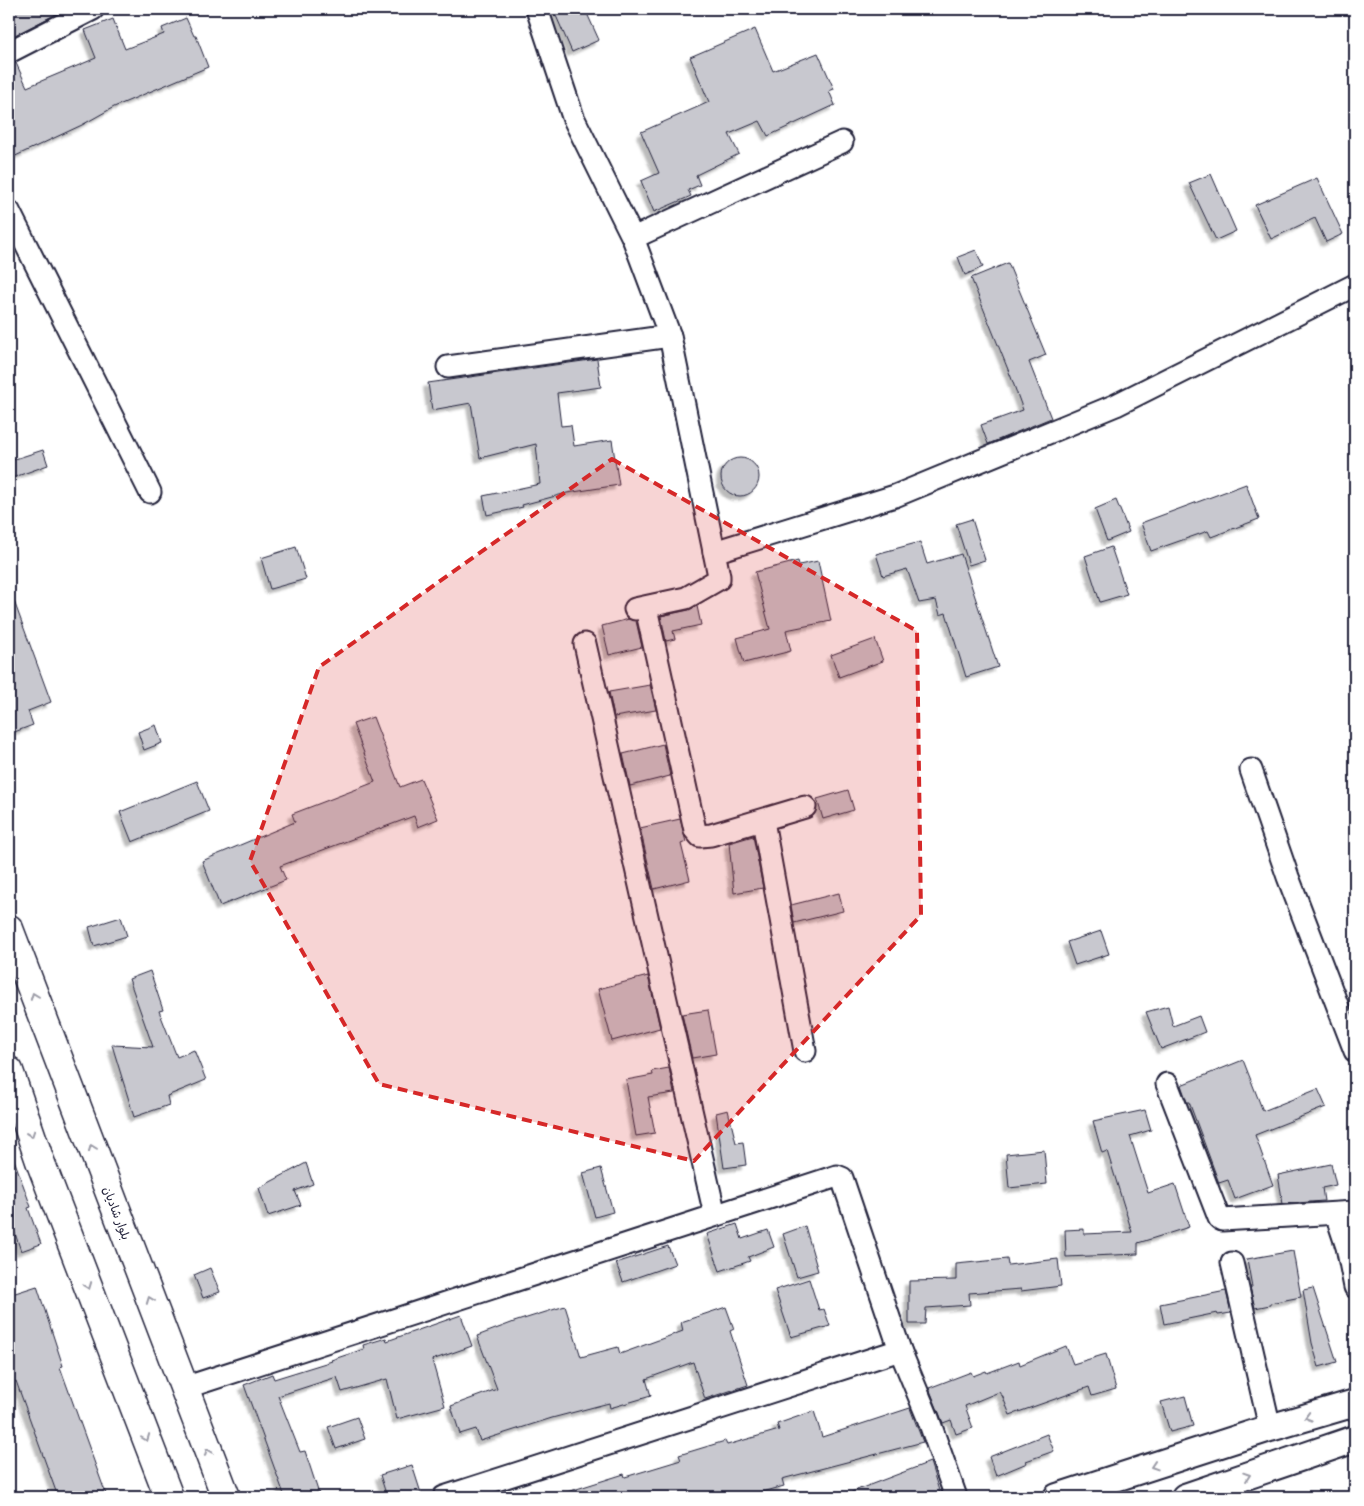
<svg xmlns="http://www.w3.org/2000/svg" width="1364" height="1506" font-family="Delius,'Playpen Sans Arabic',sans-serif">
	<defs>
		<filter id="shadow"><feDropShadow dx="-4.5" dy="4.5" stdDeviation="1" flood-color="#0004"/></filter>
	</defs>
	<rect width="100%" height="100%" fill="#fff"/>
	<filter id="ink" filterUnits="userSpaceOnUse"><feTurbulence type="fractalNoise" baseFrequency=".02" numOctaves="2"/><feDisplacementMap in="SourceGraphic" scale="10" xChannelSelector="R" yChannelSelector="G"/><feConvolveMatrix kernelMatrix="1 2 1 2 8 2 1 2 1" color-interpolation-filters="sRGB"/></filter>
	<g filter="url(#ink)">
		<g fill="#c8c8cf" stroke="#22223b" filter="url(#shadow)">
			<path d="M9 9H66L9 38Z"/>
			<path d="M553 9H585L599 40 572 52Z"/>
			<path d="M186 18 194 36H196L208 67 114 107 82 125 9 159V64L16 63 27 87 96 58 85 30 113 19 125 49 164 34 162 28Z"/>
			<path d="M755 29 773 71 818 53 834 89 829 91 835 105 768 136 760 121 729 134 739 154 696 175 700 185 688 190 691 196 654 212 641 181 659 173 641 132 709 102 690 57Z"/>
			<path d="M1211 174 1236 231 1216 240 1189 183Z"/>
			<path d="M1317 178 1343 234 1326 242 1315 218 1271 239 1255 205Z"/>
			<path d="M976 250 983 267 965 275 958 257Z"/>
			<path d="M1008 263 1046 355 1029 362 1051 418 988 444 981 425 1023 410 1011 377 971 278Z"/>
			<path d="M597 359 601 387 557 393 561 426 571 425 574 446 612 440 619 485 567 493 522 505 523 507 487 515 483 496 540 484 536 444 480 458 471 403 432 410 428 383Z"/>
			<path d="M43 450 48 465 9 479V461Z"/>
			<circle cx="740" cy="477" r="19"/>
			<path d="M1246 484 1259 519 1211 537 1208 531 1151 551 1141 523Z"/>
			<path d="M1116 500 1129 532 1107 541 1095 509Z"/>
			<path d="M972 519 985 560 969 565 956 524Z"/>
			<path d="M920 542 927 564 961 554 998 667 966 677 946 613 940 615 936 600 919 603 907 569 883 576 876 554Z"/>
			<path d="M296 547 306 579 270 589 261 558Z"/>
			<path d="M1111 547 1127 594 1100 602 1085 556Z"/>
			<path d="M798 561 799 565 818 561 831 621 786 630 791 651 744 663 737 638 770 629 755 572Z"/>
			<path d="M9 593H11L51 702 28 711 33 725 9 734Z"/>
			<path d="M697 606 701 625 673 631 675 639 666 641 661 616 689 610Z"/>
			<path d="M629 619 636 621 642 647 609 655 602 626Z"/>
			<path d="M875 639 883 661 839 677 831 655Z"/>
			<path d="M650 685 656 710 614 717 609 692Z"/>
			<path d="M373 717 400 787 421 779 438 819 418 827 414 816 280 866 286 880 220 906 202 861 295 822 292 814 375 782 353 724Z"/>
			<path d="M156 725 162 743 144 750 138 732Z"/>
			<path d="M663 744 670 776 630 786 623 754Z"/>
			<path d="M197 781 209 811 132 842 120 812Z"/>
			<path d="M848 790 854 810 823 819 817 799Z"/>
			<path d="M680 819 686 842 681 844 690 880 654 889 640 828Z"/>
			<path d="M753 836 763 888 734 893 729 843Z"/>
			<path d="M839 893 843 911 794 923 791 905Z"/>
			<path d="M121 917 127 936 94 946 89 927Z"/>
			<path d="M1101 931 1109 954 1075 965 1067 942Z"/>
			<path d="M150 971 163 1010 159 1011 177 1057 194 1050 206 1080 167 1096 169 1105 134 1117 112 1045 153 1047 129 979Z"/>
			<path d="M648 976 660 1028 612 1041 598 989Z"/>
			<path d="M1168 1006 1173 1026 1199 1016 1205 1032 1161 1049 1146 1012Z"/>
			<path d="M708 1010 716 1054 692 1058 682 1014Z"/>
			<path d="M1243 1060 1263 1111 1318 1089 1326 1107 1255 1135 1273 1185 1235 1199 1228 1180 1219 1183 1189 1102H1187L1181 1085Z"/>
			<path d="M669 1068 674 1093 648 1097 655 1133 636 1136 626 1080 653 1075 652 1071Z"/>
			<path d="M728 1110 736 1143 743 1142 746 1165 724 1168 716 1113Z"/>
			<path d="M1145 1110 1151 1130 1130 1136 1148 1193 1175 1184 1189 1227 1138 1243V1254L1066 1257 1065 1230 1084 1229V1234L1132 1232 1107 1151 1102 1153 1093 1121Z"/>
			<path d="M1044 1150 1047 1184 1009 1188 1006 1154Z"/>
			<path d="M11 1151 31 1207 28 1208 41 1244 21 1251 9 1216V1152Z"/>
			<path d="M306 1163 313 1184 295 1191 301 1205 268 1216 259 1188Z"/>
			<path d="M1331 1164 1336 1185 1322 1188 1324 1201 1283 1204 1278 1175Z"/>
			<path d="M601 1168 613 1212 595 1217 583 1173Z"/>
			<path d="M737 1224 742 1239 768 1230 774 1247 748 1257 750 1261 720 1271 707 1234Z"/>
			<path d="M805 1226 818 1271 797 1277 783 1234Z"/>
			<path d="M668 1246 675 1264 623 1282 616 1263Z"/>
			<path d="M1293 1251 1301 1297 1270 1303V1305L1255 1308 1250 1287H1252L1247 1259Z"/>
			<path d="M1007 1259 1008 1265 1058 1259 1061 1286 1021 1291V1289L969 1293 970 1305 926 1308 925 1324H909V1281L956 1280V1264Z"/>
			<path d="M210 1268 220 1292 203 1298 194 1275Z"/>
			<path d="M809 1279 819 1310 824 1309 830 1326 791 1337 775 1290Z"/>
			<path d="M37 1286 63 1366 60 1367 107 1497H58L16 1381 9 1384V1295Z"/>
			<path d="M1313 1288 1337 1362 1319 1367 1312 1343 1303 1290Z"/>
			<path d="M1226 1291 1231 1313 1218 1315 1217 1313 1164 1324 1160 1304Z"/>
			<path d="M565 1306 581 1357 618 1347 620 1354 683 1331 681 1322 726 1307 734 1329 730 1331 748 1385 705 1399 693 1362 646 1379 651 1396 610 1408 609 1403 552 1418 480 1441 476 1429 460 1434 451 1406 497 1389 477 1336 514 1322Z"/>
			<path d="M461 1315 472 1346 432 1360 445 1406 397 1419 387 1379 342 1392 337 1377 278 1396 300 1452 305 1451 320 1497H285L244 1385 272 1374 274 1379 332 1361 331 1360 364 1349 363 1345 386 1338 387 1341Z"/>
			<path d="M1066 1346 1073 1364 1106 1354 1116 1389 1092 1396 1089 1387 1010 1415 1002 1395H1001L999 1392 965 1406 973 1428 956 1434 951 1420 943 1423 929 1388 971 1372 973 1376 986 1371 987 1373 1019 1361 1020 1365Z"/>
			<path d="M1185 1396 1193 1426 1170 1432 1161 1402Z"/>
			<path d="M910 1408 923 1442 782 1479 784 1486 745 1497H564V1493L624 1474 625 1477 681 1460 679 1455 725 1441 727 1445 779 1430 777 1424 814 1411 822 1437Z"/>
			<path d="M357 1417 365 1439 336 1449 328 1427Z"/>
			<path d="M1047 1434 1054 1451 1026 1461 1027 1463 996 1476 989 1457Z"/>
			<path d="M930 1462 941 1497H841V1496Z"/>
			<path d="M412 1465 421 1493 407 1497H387L380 1475Z"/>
		</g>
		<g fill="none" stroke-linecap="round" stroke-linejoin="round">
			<g stroke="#22223b" stroke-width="25">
				<g id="minor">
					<path d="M537 9 573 117 633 238 670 336 719 576V579L686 598 635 609"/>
					<path d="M9 52 93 9"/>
					<path d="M9 211 150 492"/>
					<path d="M633 238 842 142"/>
					<path d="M448 367 670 336"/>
					<path d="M714 552 895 496 1116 405 1355 285"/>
					<path d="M646 608 695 830 700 836 711 835 805 807"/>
					<path d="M585 644 715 1215"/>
					<path d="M1251 770 1288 877 1355 1051"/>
					<path d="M763 821 805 1051"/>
					<path d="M1167 1084 1219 1218 1222 1220 1355 1212"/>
					<path d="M1336 1214 1347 1247 1355 1287"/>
					<path d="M1232 1263 1270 1428"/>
					<path d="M184 1388 837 1176 842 1178 900 1350 928 1418 956 1497"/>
					<path d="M444 1497 900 1350"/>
				</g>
			</g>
			<g stroke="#22223b" stroke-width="30">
				<g id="tertiary">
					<path d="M1057 1497 1270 1428 1355 1403"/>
					<path d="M1185 1497 1355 1439"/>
				</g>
			</g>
			<g stroke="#22223b" stroke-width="31">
				<g id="primary">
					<path d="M9 929 226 1497"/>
					<path d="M9 1071 40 1161 169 1497"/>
				</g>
			</g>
			<use href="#minor" stroke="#fff" stroke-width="21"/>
			<use href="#tertiary" stroke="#fff" stroke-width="26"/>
			<use href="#primary" stroke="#fff" stroke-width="28"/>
		</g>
		<defs><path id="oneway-chevron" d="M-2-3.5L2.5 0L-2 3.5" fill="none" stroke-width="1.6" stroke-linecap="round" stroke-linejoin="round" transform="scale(1.25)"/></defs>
		<g stroke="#9c9ca7">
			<use href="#oneway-chevron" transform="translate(34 996) rotate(-111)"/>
			<use href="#oneway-chevron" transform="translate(31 1134) rotate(71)"/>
			<use href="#oneway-chevron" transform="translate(92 1148) rotate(-111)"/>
			<use href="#oneway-chevron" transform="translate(88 1286) rotate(69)"/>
			<use href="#oneway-chevron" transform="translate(150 1300) rotate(-111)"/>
			<use href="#oneway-chevron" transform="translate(1308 1417) rotate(164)"/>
			<use href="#oneway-chevron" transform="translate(146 1438) rotate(69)"/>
			<use href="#oneway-chevron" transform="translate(208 1452) rotate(-111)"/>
			<use href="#oneway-chevron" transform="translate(1154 1466) rotate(162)"/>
			<use href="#oneway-chevron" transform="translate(1247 1476) rotate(-19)"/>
		</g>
	</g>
	<path fill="#d62828" fill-opacity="0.2" stroke="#d62828" stroke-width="4" stroke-dasharray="10 6" stroke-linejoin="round" d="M612 459 917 631 921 915 694 1161 379 1084 250 861 319 667Z"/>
	<g text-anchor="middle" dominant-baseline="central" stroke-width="4" stroke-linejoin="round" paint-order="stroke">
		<g font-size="12" fill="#22223b" stroke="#fff">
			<text transform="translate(117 1213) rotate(69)">بلوار شادیان</text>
		</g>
	</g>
	<rect width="1364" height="1506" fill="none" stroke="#fff" stroke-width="30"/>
	<rect x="15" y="15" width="1334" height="1476" fill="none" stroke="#22223b" stroke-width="2" filter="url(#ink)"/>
</svg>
